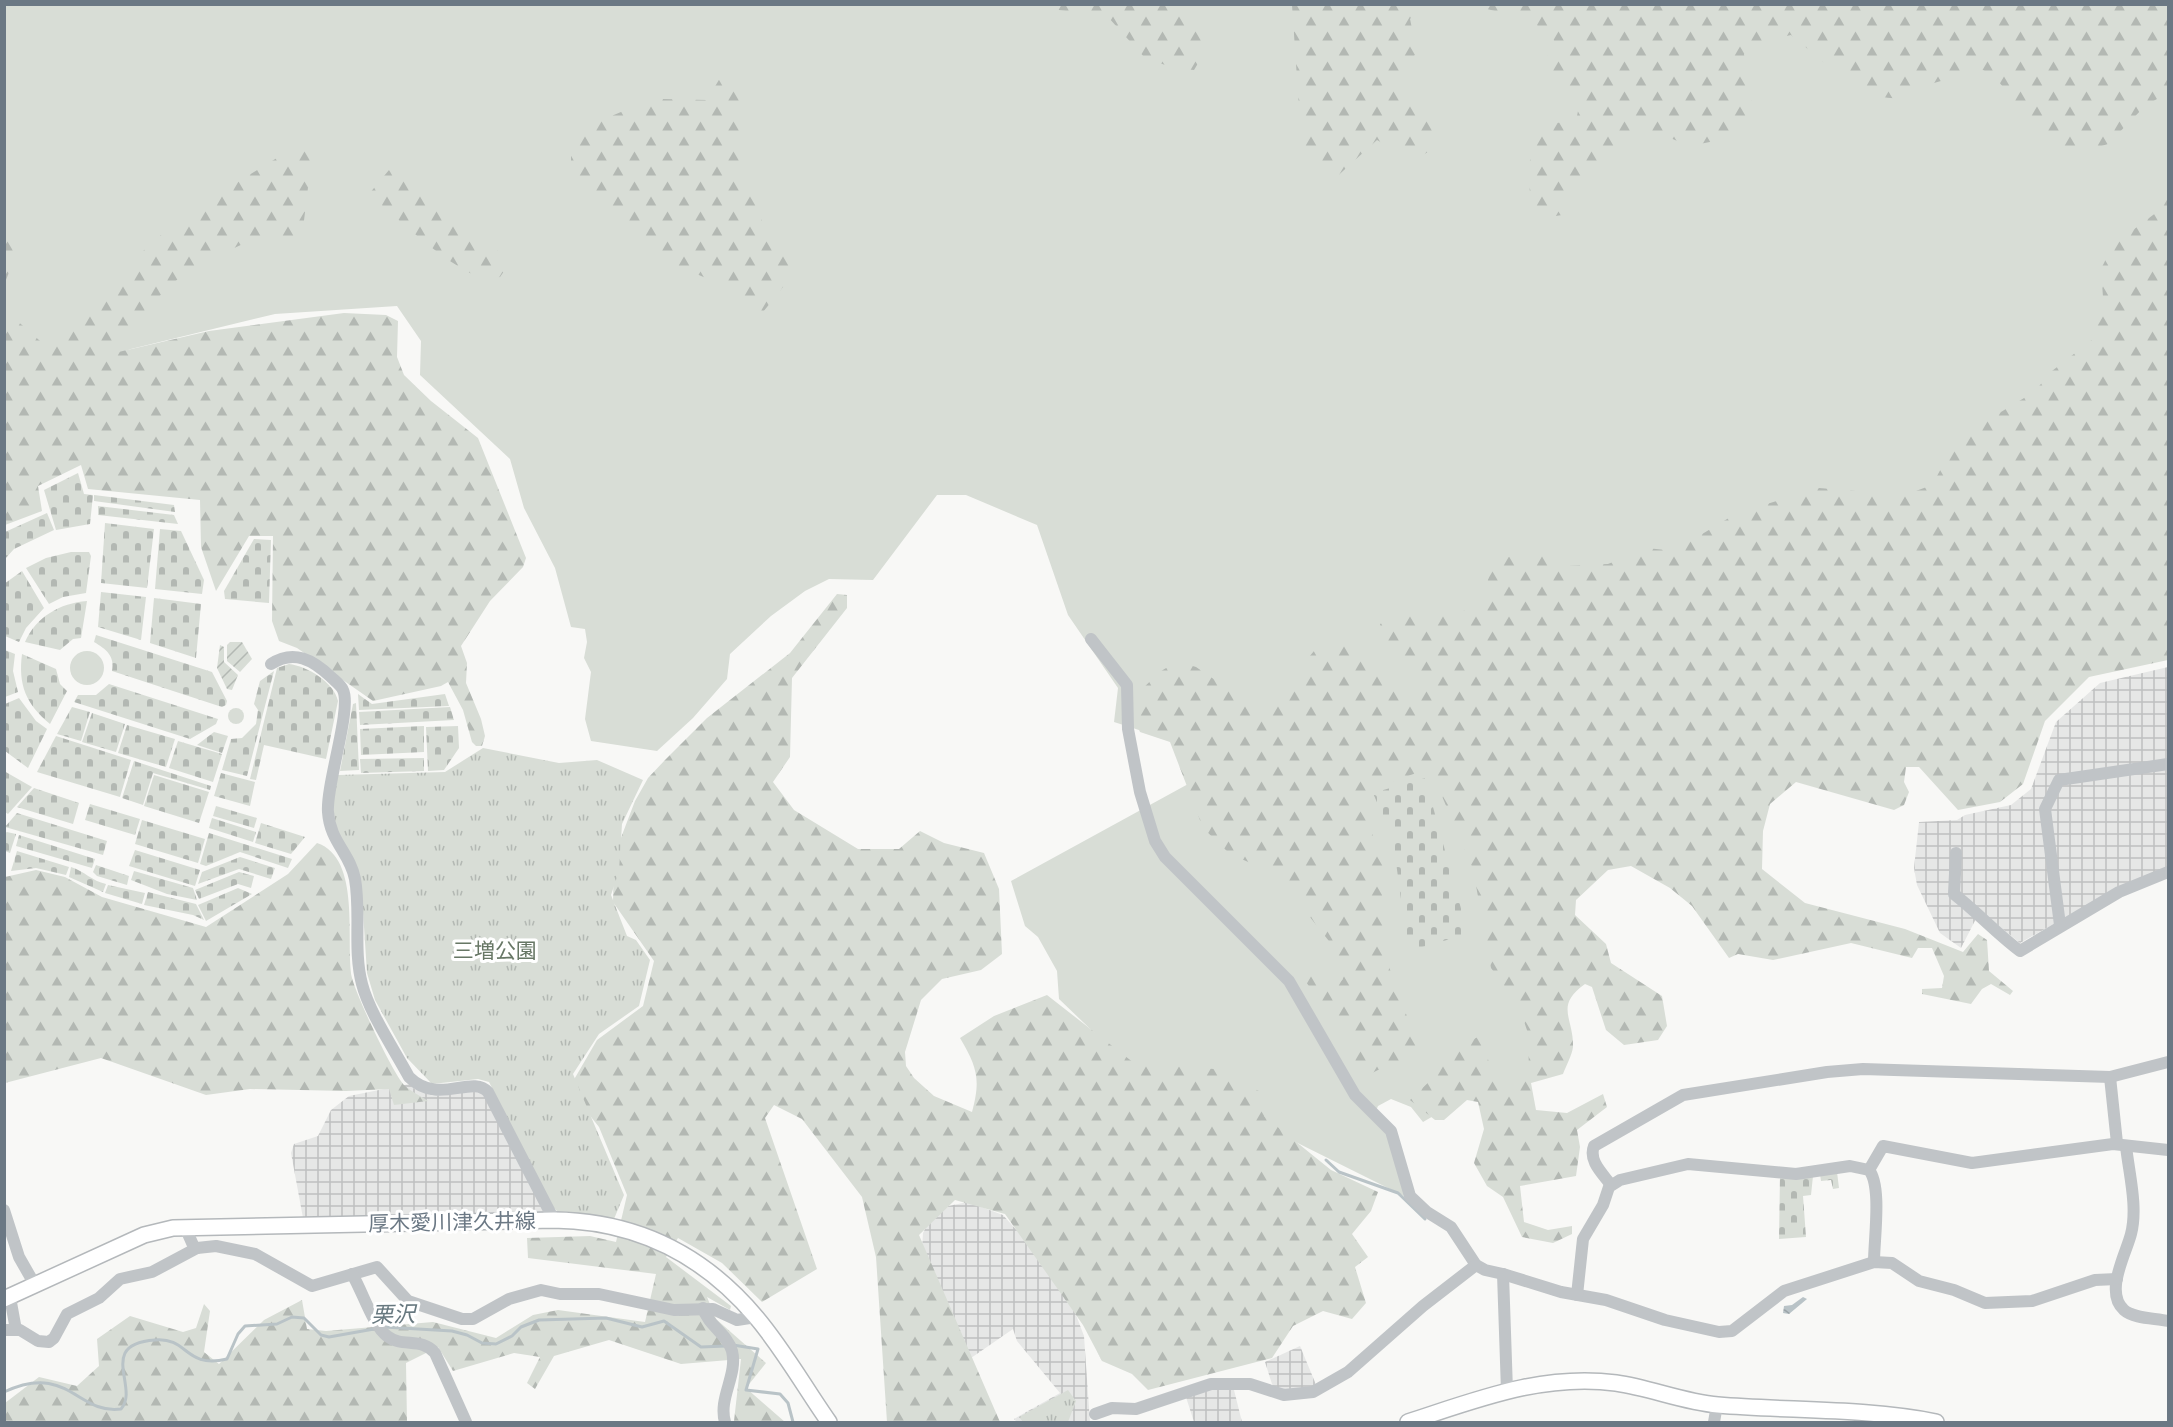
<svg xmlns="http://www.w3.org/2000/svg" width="2173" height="1427" font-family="'PT Sans Narrow','Noto Sans JP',sans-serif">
	<defs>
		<pattern id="industrial-grid" width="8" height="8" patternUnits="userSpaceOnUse" patternTransform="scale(1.5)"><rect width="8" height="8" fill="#e6e7e6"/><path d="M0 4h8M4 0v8" fill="none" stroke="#bec0c0"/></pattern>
		<pattern id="forest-firs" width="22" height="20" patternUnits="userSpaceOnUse" patternTransform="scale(1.5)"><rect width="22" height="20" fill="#d8ddd6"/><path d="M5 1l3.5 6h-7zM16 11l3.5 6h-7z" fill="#b3b8b3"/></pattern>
		<pattern id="cemetery-stones" width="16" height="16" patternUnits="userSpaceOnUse" patternTransform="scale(1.5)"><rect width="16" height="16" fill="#d8ddd6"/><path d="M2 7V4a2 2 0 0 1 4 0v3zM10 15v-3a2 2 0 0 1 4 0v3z" fill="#b3b8b3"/></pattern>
		<pattern id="park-tufts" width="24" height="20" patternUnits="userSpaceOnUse" patternTransform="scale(1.5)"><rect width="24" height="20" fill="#d8ddd6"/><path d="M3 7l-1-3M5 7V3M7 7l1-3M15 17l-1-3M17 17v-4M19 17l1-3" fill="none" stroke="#b3b8b3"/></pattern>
		<pattern id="garden-furrows" width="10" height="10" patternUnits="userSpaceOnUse" patternTransform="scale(1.5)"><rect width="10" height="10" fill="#d8ddd6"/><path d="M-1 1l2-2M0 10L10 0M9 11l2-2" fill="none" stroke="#b3b8b3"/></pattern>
		<pattern id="water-waves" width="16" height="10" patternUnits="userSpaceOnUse" patternTransform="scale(1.5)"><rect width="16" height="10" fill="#b9c3c7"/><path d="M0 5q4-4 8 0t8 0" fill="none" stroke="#9aa3a7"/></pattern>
	</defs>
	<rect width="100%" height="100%" fill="#f8f8f6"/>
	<g fill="url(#industrial-grid)">
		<path d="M2168 667V867L2121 886 2020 943 1980 911 1961 948 1940 933 1917 885 1914 868 1919 822 1957 820 1965 815 2011 805 2031 789 2056 722 2100 683Z"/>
		<path d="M409 1084 413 1088 433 1096 477 1090 485 1094 549 1214 303 1218 291 1153 294 1144 318 1136 331 1110 349 1096Z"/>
		<path d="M968 1202 1003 1215 1064 1283 1084 1336 1090 1422H1017L1014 1419 1060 1393 1017 1341 1013 1329 971 1358 922 1249 923 1233 929 1221 943 1207Z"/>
		<path d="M1300 1346 1317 1387 1294 1393 1273 1387 1265 1362Z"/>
		<path d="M1233 1386 1242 1422H1194L1185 1394Z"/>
	</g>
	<g fill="#d8ddd6">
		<path d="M5 5H2168V453L1566 774 1533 1074 1454 1104 1423 1122 1411 1107 1391 1099 1378 1106 1373 1118C1379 1125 1388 1133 1391 1141 1399 1160 1398 1179 1406 1197L1165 1077 1132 1069 1059 999 1057 971 1038 937 1025 926 1011 881 1232 760 1114 722 1118 688 1068 615 1037 525 966 495H937L873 580 829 579 805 591 771 616 730 654 727 679 693 718 657 751 591 741 585 719 591 672 584 658 587 642 585 629 571 627 555 568 524 508 510 459 420 375 421 341 397 306 275 314 131 349 5 395Z"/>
		<circle cx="87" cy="668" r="17"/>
		<circle cx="236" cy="716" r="8"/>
	</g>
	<g fill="url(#forest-firs)">
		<path d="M1053 5H1174L1209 45 1194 70 1173 68 1144 57 1108 17 1059 10Z"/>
		<path d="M1292 5H1421L1410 19 1417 52 1397 79 1439 122V142C1411 170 1407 156 1377 140L1332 181 1322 180 1302 152Z"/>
		<path d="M1471 5H2168V93L2146 105 2108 144 2095 148H2068L2035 127 1995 77 1983 70C1967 74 1950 78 1934 83 1924 86 1915 94 1905 97 1866 107 1819 57 1791 35L1753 43 1744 54 1752 106 1744 121 1715 141 1689 146 1654 131 1637 136 1585 175 1562 215 1536 219 1530 217C1532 191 1521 138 1548 125 1556 122 1568 122 1576 121L1580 101 1543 67 1554 40 1531 20Z"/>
		<path d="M723 73H730L743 111 739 166 760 204 763 230 786 245 794 255 791 277 763 312 756 313 715 282 662 259 594 199 576 176 571 164V144L583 128 647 101 661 99 707 100Z"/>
		<path d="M305 144 313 146 302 237 245 243 202 263 174 282 97 357 209 331 344 313 386 315 398 321 397 357 404 375 431 401 478 438 526 558 523 567 490 601 461 646 467 663 466 683 481 719 485 736 482 746H476L472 742 463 710 448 682 441 686 373 701 297 648 279 641 272 621 273 536H249L216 591 201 547 200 500 88 489 81 465 38 486 42 511 5 525V310L48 348 154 240 228 188 285 153Z"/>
		<path d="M389 170 400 175 503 255 509 264 500 277C494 278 487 280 481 278 445 264 399 220 369 194Z"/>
		<path d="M2168 197V660L2089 677 2045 721 2023 784 2000 802 1958 810 1919 767H1906L1904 782 1909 792 1904 805 1894 810 1796 782 1770 804 1763 831 1762 869 1805 903 1905 929 1963 952 1978 934 1987 940 1989 971 2013 991 2010 995 1991 984 1982 989 1971 1004 1922 994V989L1942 988 1944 976 1932 948H1918L1912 958 1851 943 1773 960 1738 954 1729 958 1692 906 1670 888 1631 866 1608 870 1576 900 1575 915 1606 944 1611 963 1662 996 1667 1026 1658 1040 1624 1045 1606 1030 1592 987 1585 984C1554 1006 1574 1018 1573 1047 1572 1055 1566 1066 1563 1074L1531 1083 1536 1110 1567 1113 1603 1094 1607 1107 1577 1130 1580 1147 1576 1176 1520 1186 1524 1222 1548 1230 1572 1226V1234L1553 1243 1522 1237 1503 1197 1487 1186 1474 1163 1484 1129 1478 1102 1467 1100 1444 1120H1435L1410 1100 1434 1077 1442 1057 1483 1034 1491 1037 1487 1057 1498 1083 1529 1072 1528 1033 1518 1004 1491 968 1473 869 1430 768 1358 794 1384 867C1373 896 1398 925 1384 953L1417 1044 1406 1066 1394 1062 1364 1077 1357 1072 1350 1028 1330 1017 1302 976 1307 972 1333 989 1343 979 1328 958 1336 950 1291 893 1262 868 1230 854 1203 828 1170 742 1140 732 1135 720 1138 693C1158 675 1167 657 1196 667L1265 714 1286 700 1304 663 1314 651 1341 639 1355 641 1365 666 1410 697 1422 692 1393 646 1383 637 1380 624 1404 612 1447 615 1475 608 1484 597 1491 567 1502 559 1528 551 1543 552 1567 566 1608 564 1647 548 1674 551 1737 513 1819 488 1905 495 1932 485 1958 438 2034 392 2052 371 2093 339 2103 297 2101 269 2113 245 2157 212Z"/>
		<path d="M5 222C26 233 12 266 5 282Z"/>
		<path d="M837 594 847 595V608L792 678 790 757 773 782 794 810 858 849H899L920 831 944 843 984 853 999 889 1002 954 981 970 942 979 921 1000 905 1052 906 1066 914 1078 934 1096 972 1112C981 1079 977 1067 960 1038L994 1016 1047 995 1134 1063 1214 1069 1263 1093 1271 1103 1264 1116 1331 1170 1378 1192 1371 1211 1352 1234 1368 1257 1355 1267 1366 1303 1352 1319 1323 1311 1293 1326 1272 1358 1148 1390 1132 1374 1102 1361 1083 1325 1005 1214 955 1200 919 1235 1000 1422H887L876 1257 862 1197 802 1119 774 1105 765 1118 817 1269 762 1302 722 1263 678 1238 666 1257 731 1306 730 1310 707 1297 716 1319 766 1363 746 1388 785 1422 734 1421 741 1359 681 1364 609 1340 554 1356 535 1389 527 1383 540 1357 514 1353 453 1371 438 1347 406 1363 407 1422H5V1403L39 1377 77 1386 99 1366 97 1339 130 1316 183 1332 196 1328 204 1304 210 1311 204 1352 219 1364 264 1320 302 1300 307 1329 326 1331 433 1322 496 1338 533 1315 558 1310 645 1322 656 1274 528 1258 527 1238 590 1236 616 1242 627 1195 599 1127 576 1098 572 1083 597 1040 643 1006 654 961 613 902 614 856 635 801 648 778 665 760 707 718 790 653Z"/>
		<path d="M317 843C362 858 345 942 352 978 356 995 394 1076 405 1086 412 1092 421 1096 428 1101L394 1105 389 1089 346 1091 250 1089 206 1095 101 1058 5 1083V877L36 870 65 877 102 897 206 927 288 874Z"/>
	</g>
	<g fill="url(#cemetery-stones)">
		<path d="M78 473 84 494 93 495 90 524 56 530 44 490Z"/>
		<path d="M94 495 174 505 175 512 94 501Z"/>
		<path d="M98 506 174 515 178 524 98 515Z"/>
		<path d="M47 513 54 530 14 549 5 559V532Z"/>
		<path d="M105 523 154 529 147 588 101 583Z"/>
		<path d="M160 529 181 531 204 580 202 594 155 589Z"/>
		<path d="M254 539 271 540 269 603 225 599 224 591Z"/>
		<path d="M71 552H89L91 556 86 593 63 597 49 604 26 568 46 558Z"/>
		<path d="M22 571 44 608 26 628 19 642 5 636 4 584Z"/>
		<path d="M101 592 146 597 141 640 98 627Z"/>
		<path d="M154 598 201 604 196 658 150 643Z"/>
		<path d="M87 601 81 638 73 639 60 650 25 642C36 617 60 603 87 601Z"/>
		<path d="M96 635 212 672 227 701 226 705 222 707 112 671C115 656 106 649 94 642Z"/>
		<path d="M5 650 15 654 13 671 18 692 5 697Z"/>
		<path d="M22 654 56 669 60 684 67 691 50 724C26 704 18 685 22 654Z"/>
		<path d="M289 664C307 666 334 682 338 701L326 759 264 745 256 780 250 779 277 668Z"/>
		<path d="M274 671 247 776 222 770 231 739 242 738 256 724 258 710 254 704 260 681Z"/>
		<path d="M109 684 218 719 216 724 190 739 74 702 78 695H96Z"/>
		<path d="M358 694 372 704 445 694 449 706 359 710Z"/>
		<path d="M19 698 36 721 47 729 28 768 5 751V704Z"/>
		<path d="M356 703 359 770 340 771 353 704Z"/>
		<path d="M72 707 90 712 81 741 57 734Z"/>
		<path d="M450 707 454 720 360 725 359 712Z"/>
		<path d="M92 713 125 724 116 752 82 742Z"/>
		<path d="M127 725 175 739 166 767 118 753Z"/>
		<path d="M424 726V752L361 755 360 729Z"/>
		<path d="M458 726 459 748 444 770 428 771 426 727Z"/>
		<path d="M214 732 228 736 222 753 197 745Z"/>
		<path d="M56 736 131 760 120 797 37 772Z"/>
		<path d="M178 741 222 754 213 782 169 768Z"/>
		<path d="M424 758V771L361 773 360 759Z"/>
		<path d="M134 761 211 786 210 790 153 773 143 805 122 798Z"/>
		<path d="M4 771 32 787 8 814 5 812Z"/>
		<path d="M221 773 255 782 250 806 214 796Z"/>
		<path d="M154 775 209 792 199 823 144 806Z"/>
		<path d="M1425 778 1468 934 1408 951 1393 840 1373 793Z"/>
		<path d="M34 788 79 803 73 824 17 807Z"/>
		<path d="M90 804 140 819 135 835 85 820Z"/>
		<path d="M216 806 257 818 254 828 213 816Z"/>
		<path d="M17 813 107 841 103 855 5 827Z"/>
		<path d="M212 818 256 832 253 842 209 828Z"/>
		<path d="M142 820 205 839 198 863 135 844Z"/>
		<path d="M261 823 305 837 291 854 255 843Z"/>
		<path d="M7 832 16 834 10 853 5 851V833Z"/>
		<path d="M209 833 292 859 288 868 240 852 206 866 200 864Z"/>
		<path d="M19 835 95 859 92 868 16 846Z"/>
		<path d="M135 850 200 870 195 886 129 866Z"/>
		<path d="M17 851 69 867 66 875 36 868 11 871Z"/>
		<path d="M240 857 275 868 271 879 239 869 198 884 202 872Z"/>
		<path d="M96 865 129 876 127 885 97 876 93 872Z"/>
		<path d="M71 867C84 871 92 881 106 884L103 892 69 877Z"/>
		<path d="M134 871 193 888 197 900 167 894 131 880Z"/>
		<path d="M239 872 254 876 251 888 238 884 199 899 195 890Z"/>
		<path d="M108 885 145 893 142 904 105 893Z"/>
		<path d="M238 888 252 894 206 921 198 905Z"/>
		<path d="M148 892 196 904 204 920 193 915 144 905Z"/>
		<path d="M1837 1172 1839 1188 1833 1189 1831 1180 1821 1181 1820 1174Z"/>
		<path d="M1780 1175 1813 1176 1811 1195 1803 1196 1806 1237 1779 1239Z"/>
	</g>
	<g fill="url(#park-tufts)">
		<path d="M483 748 559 763 597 760 643 780 622 824 619 871 611 895 627 936 636 940 650 960 639 1006 599 1034 573 1074 624 1195 614 1219 561 1215 552 1206 489 1082 478 1079 432 1084 407 1058 375 1000 367 973 362 896 336 832 332 795 338 775 445 772Z"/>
		<path d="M1068 1390 1076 1401 1068 1422H1023L1019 1417Z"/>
	</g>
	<g fill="url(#garden-furrows)">
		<path d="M230 642H242L252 659 240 672 227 661V645Z"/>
		<path d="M220 645 224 647V662L238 675 232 690 227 689 217 668Z"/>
	</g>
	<path fill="url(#water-waves)" d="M1803 1297 1807 1299 1789 1314 1783 1313 1784 1306 1792 1305Z"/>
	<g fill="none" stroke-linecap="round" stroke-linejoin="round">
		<g stroke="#b9c3c7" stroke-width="3">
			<path d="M1326 1160 1339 1172 1398 1193 1425 1219"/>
			<path d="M384 1327 452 1331 467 1335 482 1343 496 1344 512 1336 521 1327 539 1320 606 1318 642 1327 664 1321 701 1347 726 1346"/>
			<path d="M733 1345 758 1349 746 1390 780 1394 788 1403 793 1422"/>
			<path d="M4 1392C68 1362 77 1415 121 1409 140 1388 96 1344 155 1340 189 1337 184 1369 227 1359L238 1334 245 1326 277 1324 292 1317 304 1318 321 1335 329 1337 374 1329"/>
		</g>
		<g stroke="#b4b8bb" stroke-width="18">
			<g id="major">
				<path d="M4 1299 144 1235 173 1228 554 1220C636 1221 703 1254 756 1317 784 1350 805 1388 829 1422"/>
				<path d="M1408 1422C1476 1400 1543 1373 1616 1383 1651 1388 1683 1402 1718 1405 1790 1411 1865 1408 1936 1422"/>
			</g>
		</g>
		<g stroke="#c0c4c7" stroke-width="12">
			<path d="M1091 639 1127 685 1128 729 1140 792 1155 841 1165 857 1289 981 1355 1095 1391 1131 1410 1196 1427 1212 1451 1227 1476 1265 1485 1270 1503 1274 1507 1391"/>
			<path d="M271 664C294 649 313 660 331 677 335 681 341 685 343 690 352 709 326 784 328 812 330 842 350 853 355 879 361 913 353 950 362 984 369 1012 395 1051 409 1077 438 1106 472 1074 488 1092L554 1220"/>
			<path d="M1956 853 1954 894C1977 912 1996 933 2020 951L2119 892 2168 872"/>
			<path d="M2060 925 2045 809 2059 780 2168 764"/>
			<path d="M2110 1077 2117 1143"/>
			<path d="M2126 1146C2129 1174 2138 1207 2131 1234 2126 1254 2104 1292 2124 1310 2134 1319 2156 1318 2168 1321"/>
			<path d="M1869 1170 1883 1146 1972 1163 2113 1144 2168 1150"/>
			<path d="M1611 1185C1603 1174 1588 1161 1594 1146L1683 1095 1827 1072 1863 1069 2110 1077 2168 1062"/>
			<path d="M4 1210 19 1257 35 1285"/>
			<path d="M185 1227 193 1245 197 1248 216 1246 255 1254 312 1286 377 1267 408 1301 462 1319H473L509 1299 541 1290 560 1294H599L674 1310 713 1309 737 1320 756 1317"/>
			<path d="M352 1274C362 1290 373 1326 387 1336 402 1348 422 1337 435 1353L466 1422"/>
			<path d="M1503 1274 1561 1292 1606 1300 1665 1320 1719 1332 1732 1331 1784 1291 1874 1262 1892 1263 1919 1281 1954 1290 1985 1303 2032 1301 2095 1280 2117 1279"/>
			<path d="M1577 1295 1583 1239 1603 1205 1609 1187 1620 1180 1688 1164 1796 1174 1850 1166 1869 1170C1882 1186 1874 1239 1874 1262"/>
			<path d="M10 1297 16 1330"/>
			<path d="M703 1308C708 1326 727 1333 732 1351 738 1375 718 1398 725 1422"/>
			<path d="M4 1330H20L38 1341 49 1342 54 1338 67 1314 99 1298 120 1279 152 1272 197 1248"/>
			<path d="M1095 1414 1112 1408 1136 1409 1211 1384H1250L1284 1395 1313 1392 1348 1372 1423 1306 1476 1265"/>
			<path d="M1714 1422 1717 1405"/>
		</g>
		<use href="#major" stroke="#fff" stroke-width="15"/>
	</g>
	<g text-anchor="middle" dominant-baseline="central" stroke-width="6" stroke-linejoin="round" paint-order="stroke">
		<g font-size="21" fill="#677765" stroke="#fff">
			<text x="495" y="950">三増公園</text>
		</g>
		<g font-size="21" fill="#6b7884" stroke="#fff">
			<text transform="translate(452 1222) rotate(-1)">厚木愛川津久井線</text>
		</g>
		<g font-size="22" font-style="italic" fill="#67787f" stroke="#fff">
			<text transform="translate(393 1314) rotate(-1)">栗沢</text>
		</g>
	</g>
	<rect width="2173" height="1427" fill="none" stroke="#6b7884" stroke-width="12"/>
</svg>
